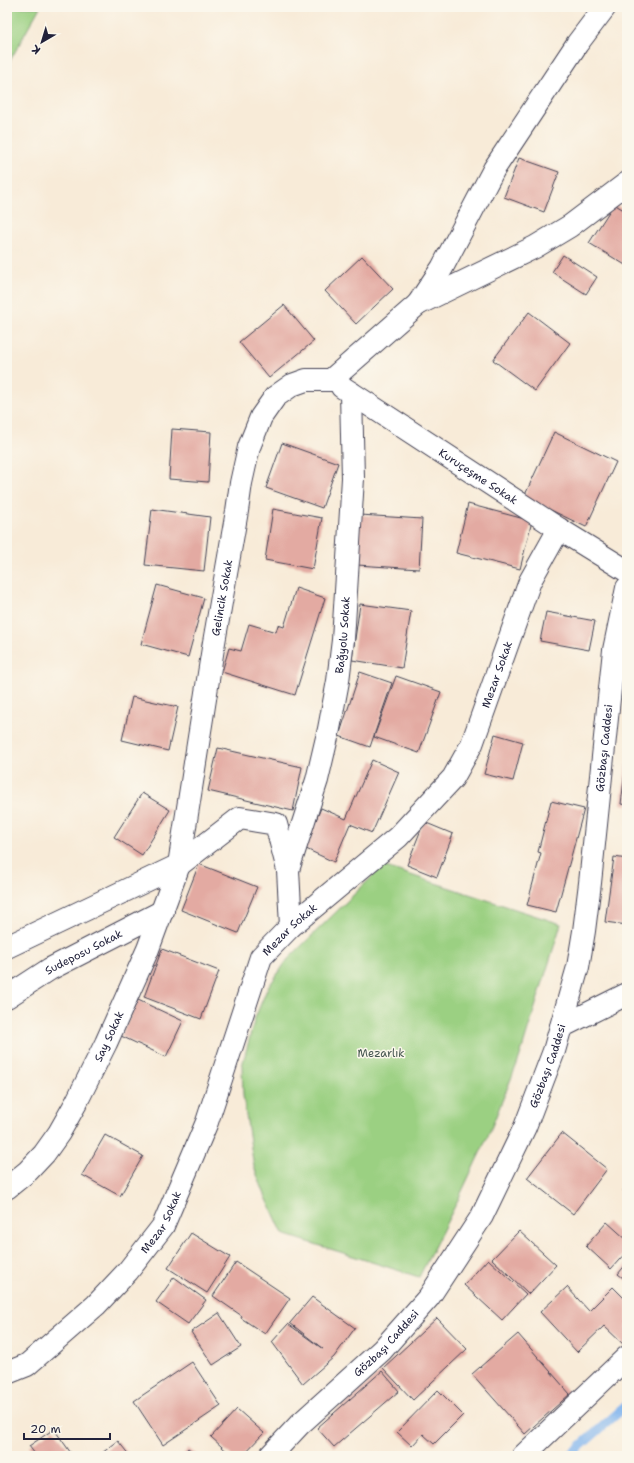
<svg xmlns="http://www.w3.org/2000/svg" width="634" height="1463" font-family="'Shantell Sans',sans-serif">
	<rect width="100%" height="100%" fill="#fbf7ec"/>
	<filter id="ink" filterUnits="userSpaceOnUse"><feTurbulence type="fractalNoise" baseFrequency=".025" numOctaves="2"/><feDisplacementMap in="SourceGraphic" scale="8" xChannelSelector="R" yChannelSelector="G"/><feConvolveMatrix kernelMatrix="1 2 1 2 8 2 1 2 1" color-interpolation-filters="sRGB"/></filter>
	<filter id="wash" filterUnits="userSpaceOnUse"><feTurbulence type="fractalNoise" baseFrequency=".012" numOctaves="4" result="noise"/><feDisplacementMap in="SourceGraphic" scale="16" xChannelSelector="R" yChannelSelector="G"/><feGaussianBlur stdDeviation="0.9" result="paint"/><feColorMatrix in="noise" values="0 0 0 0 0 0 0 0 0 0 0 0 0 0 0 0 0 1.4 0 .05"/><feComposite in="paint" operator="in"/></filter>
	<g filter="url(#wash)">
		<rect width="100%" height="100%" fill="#f8ebd8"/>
		<g fill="#9bd082" stroke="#5e795e">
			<path d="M7 7H40L7 66Z"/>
			<path d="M383 866 561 924 519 1059 488 1136 455 1206 419 1277 283 1234 265 1195 254 1167 243 1096 242 1066 255 1018 267 989 288 959Z"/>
		</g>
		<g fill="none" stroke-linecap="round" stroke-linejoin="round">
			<path stroke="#80b4ee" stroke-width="9" d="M569 1456 627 1405"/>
		</g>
		<g id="blocks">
			<g fill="#e3aaa2">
				<path d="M519 158 559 172 544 212 504 197Z"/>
				<path d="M614 204 627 212V266L589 243Z"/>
				<path d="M563 255 597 277 586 294 552 272Z"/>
				<path d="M362 256 393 289 356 324 325 291Z"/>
				<path d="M284 305 314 341 269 378 239 342Z"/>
				<path d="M529 312 570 343 535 391 493 360Z"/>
				<path d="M172 429 211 432 208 482 169 479Z"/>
				<path d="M554 432 616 462 586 527 524 497Z"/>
				<path d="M282 443 338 463 322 508 266 488Z"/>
				<path d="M468 504 532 521 520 569 456 553Z"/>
				<path d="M152 509 210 517 204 571 145 565Z"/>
				<path d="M273 509 322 518 313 569 265 560Z"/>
				<path d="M360 515 422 519 419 569 357 565Z"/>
				<path d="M157 585 204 598 188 657 141 644Z"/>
				<path d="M296 588 325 598 295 695 222 672 229 648 241 651 249 624 276 632 278 625 284 627Z"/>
				<path d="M360 604 411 611 402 668 352 660Z"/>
				<path d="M546 612 595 621 589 650 540 641Z"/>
				<path d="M360 672 392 683 370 747 339 736Z"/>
				<path d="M396 676 441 692 419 753 374 737Z"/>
				<path d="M132 697 178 707 168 751 122 740Z"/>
				<path d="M495 734 523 742 513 781 484 774Z"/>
				<path d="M218 748 302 767 293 811 208 791Z"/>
				<path d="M372 760 399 772 372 833 350 824 334 862 304 848 321 808 346 819Z"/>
				<path d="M626 764H627V805L621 804Z"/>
				<path d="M142 793 170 810 142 855 114 837Z"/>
				<path d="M551 801 584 809 556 912 527 905 541 853 538 852Z"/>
				<path d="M424 822 453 834 437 877 407 865Z"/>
				<path d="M614 857 627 859V925L605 922Z"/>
				<path d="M199 864 257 887 238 933 181 910Z"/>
				<path d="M162 949 219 971 201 1019 144 997Z"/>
				<path d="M138 1000 183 1021 166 1057 121 1036Z"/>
				<path d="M562 1133 607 1169 573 1214 527 1178Z"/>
				<path d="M105 1135 143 1156 120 1196 82 1175Z"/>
				<path d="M627 1182V1193L623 1191Z"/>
				<path d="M607 1222 627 1240V1251L611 1269 586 1246Z"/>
				<path d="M519 1231 556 1265 529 1294 492 1259Z"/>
				<path d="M191 1233 230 1257 207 1293 168 1268Z"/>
				<path d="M488 1259 526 1294 502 1320 464 1285Z"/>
				<path d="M236 1262 290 1298 265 1334 241 1318 242 1316 213 1296Z"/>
				<path d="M627 1263V1281L618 1274Z"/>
				<path d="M174 1277 206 1300 188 1324 156 1302Z"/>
				<path d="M567 1287 589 1311 613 1287 627 1301V1344L625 1346 604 1326 577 1352 540 1312Z"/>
				<path d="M312 1297 355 1328 334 1357 303 1384 272 1342 288 1324 323 1349 290 1323Z"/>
				<path d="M219 1313 241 1347 213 1365 191 1332Z"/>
				<path d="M437 1318 467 1349 413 1400 383 1368Z"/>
				<path d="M518 1334 570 1394 525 1434 472 1374Z"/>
				<path d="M192 1362 221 1406 163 1445 134 1401Z"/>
				<path d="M382 1371 399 1391 334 1447 317 1428Z"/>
				<path d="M438 1390 463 1415 434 1444 423 1434 412 1446 397 1432Z"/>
				<path d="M237 1409 264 1433 242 1456H232L211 1437Z"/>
				<path d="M54 1429 73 1456H32L35 1454 29 1446Z"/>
				<path d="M118 1441 130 1456H98Z"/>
				<path d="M188 1448 198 1456H182Z"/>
			</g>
		</g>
	</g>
	<g filter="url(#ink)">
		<use href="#blocks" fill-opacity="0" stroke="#424053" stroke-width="1"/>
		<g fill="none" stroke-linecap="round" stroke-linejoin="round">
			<g stroke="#424053" stroke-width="24">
				<g id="minor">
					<path d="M418 304 535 247 570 226 627 183"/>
					<path d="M331 380 418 304 442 268 494 169 577 44 605 7"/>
					<path id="s1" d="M342 387 559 529 627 571"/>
					<path id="s2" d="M288 870 317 780 329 729 338 681 343 640 353 478 351 393"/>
					<path d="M7 947 179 865 240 818 276 824 288 870 291 926"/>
					<path id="s3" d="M7 997 50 969 163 911"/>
					<path d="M561 1027 627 994"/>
					<path id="s4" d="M7 1188 28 1171 44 1154 59 1133 76 1103 106 1043 148 949 179 865 213 648 237 511 241 483 249 447 261 417 275 397 292 385 306 380H331"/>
					<path id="s5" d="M7 1373 27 1365 96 1305 128 1271 163 1226 207 1122 261 957 291 926 398 837 453 778 472 744 530 581 559 529"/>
				</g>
			</g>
			<g stroke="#424053" stroke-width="24">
				<g id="tertiary">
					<path id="s6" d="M270 1456 300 1424 382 1350 429 1297 482 1216 525 1127 554 1051 578 967 584 931 590 883 614 650 627 588"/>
					<path d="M523 1456 627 1357"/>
				</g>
			</g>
			<use href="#minor" stroke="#fff" stroke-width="22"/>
			<use href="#tertiary" stroke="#fff" stroke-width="22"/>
		</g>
	</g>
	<g text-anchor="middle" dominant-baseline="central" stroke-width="3" stroke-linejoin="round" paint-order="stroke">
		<g font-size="11" fill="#22223b" stroke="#fbf7ec">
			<text stroke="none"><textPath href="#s1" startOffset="163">Kuruçeşme Sokak</textPath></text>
			<text stroke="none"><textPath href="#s4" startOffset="641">Gelincik Sokak</textPath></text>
			<text stroke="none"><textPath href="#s2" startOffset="242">Bağyolu Sokak</textPath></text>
			<text stroke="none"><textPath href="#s5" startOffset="879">Mezar Sokak</textPath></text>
			<text stroke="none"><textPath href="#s6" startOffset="810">Gözbaşı Caddesi</textPath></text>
			<text stroke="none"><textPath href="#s5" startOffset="543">Mezar Sokak</textPath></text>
			<text stroke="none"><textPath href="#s3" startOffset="89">Sudeposu Sokak</textPath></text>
			<text stroke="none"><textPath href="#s4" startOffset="185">Say Sokak</textPath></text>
			<text stroke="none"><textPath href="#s6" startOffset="486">Gözbaşı Caddesi</textPath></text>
			<text stroke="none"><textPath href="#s5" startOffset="219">Mezar Sokak</textPath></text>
			<text stroke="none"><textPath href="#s6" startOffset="162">Gözbaşı Caddesi</textPath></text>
		</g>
		<g font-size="11" fill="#465650" stroke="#fbf7ec">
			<text x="381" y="1053">Mezarlık</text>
		</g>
	</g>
	<rect width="634" height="1463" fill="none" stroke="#fbf7ec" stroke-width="24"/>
	<g transform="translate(42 42) rotate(218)" stroke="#fbf7ec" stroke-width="3" paint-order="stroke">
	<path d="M0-3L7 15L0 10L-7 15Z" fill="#22223b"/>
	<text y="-6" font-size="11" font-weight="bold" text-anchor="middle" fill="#22223b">K</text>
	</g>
	<path d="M24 1433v6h86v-6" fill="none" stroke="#22223b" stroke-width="2"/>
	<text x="30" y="1433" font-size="12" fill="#22223b" stroke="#fbf7ec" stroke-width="3" paint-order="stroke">20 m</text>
</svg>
